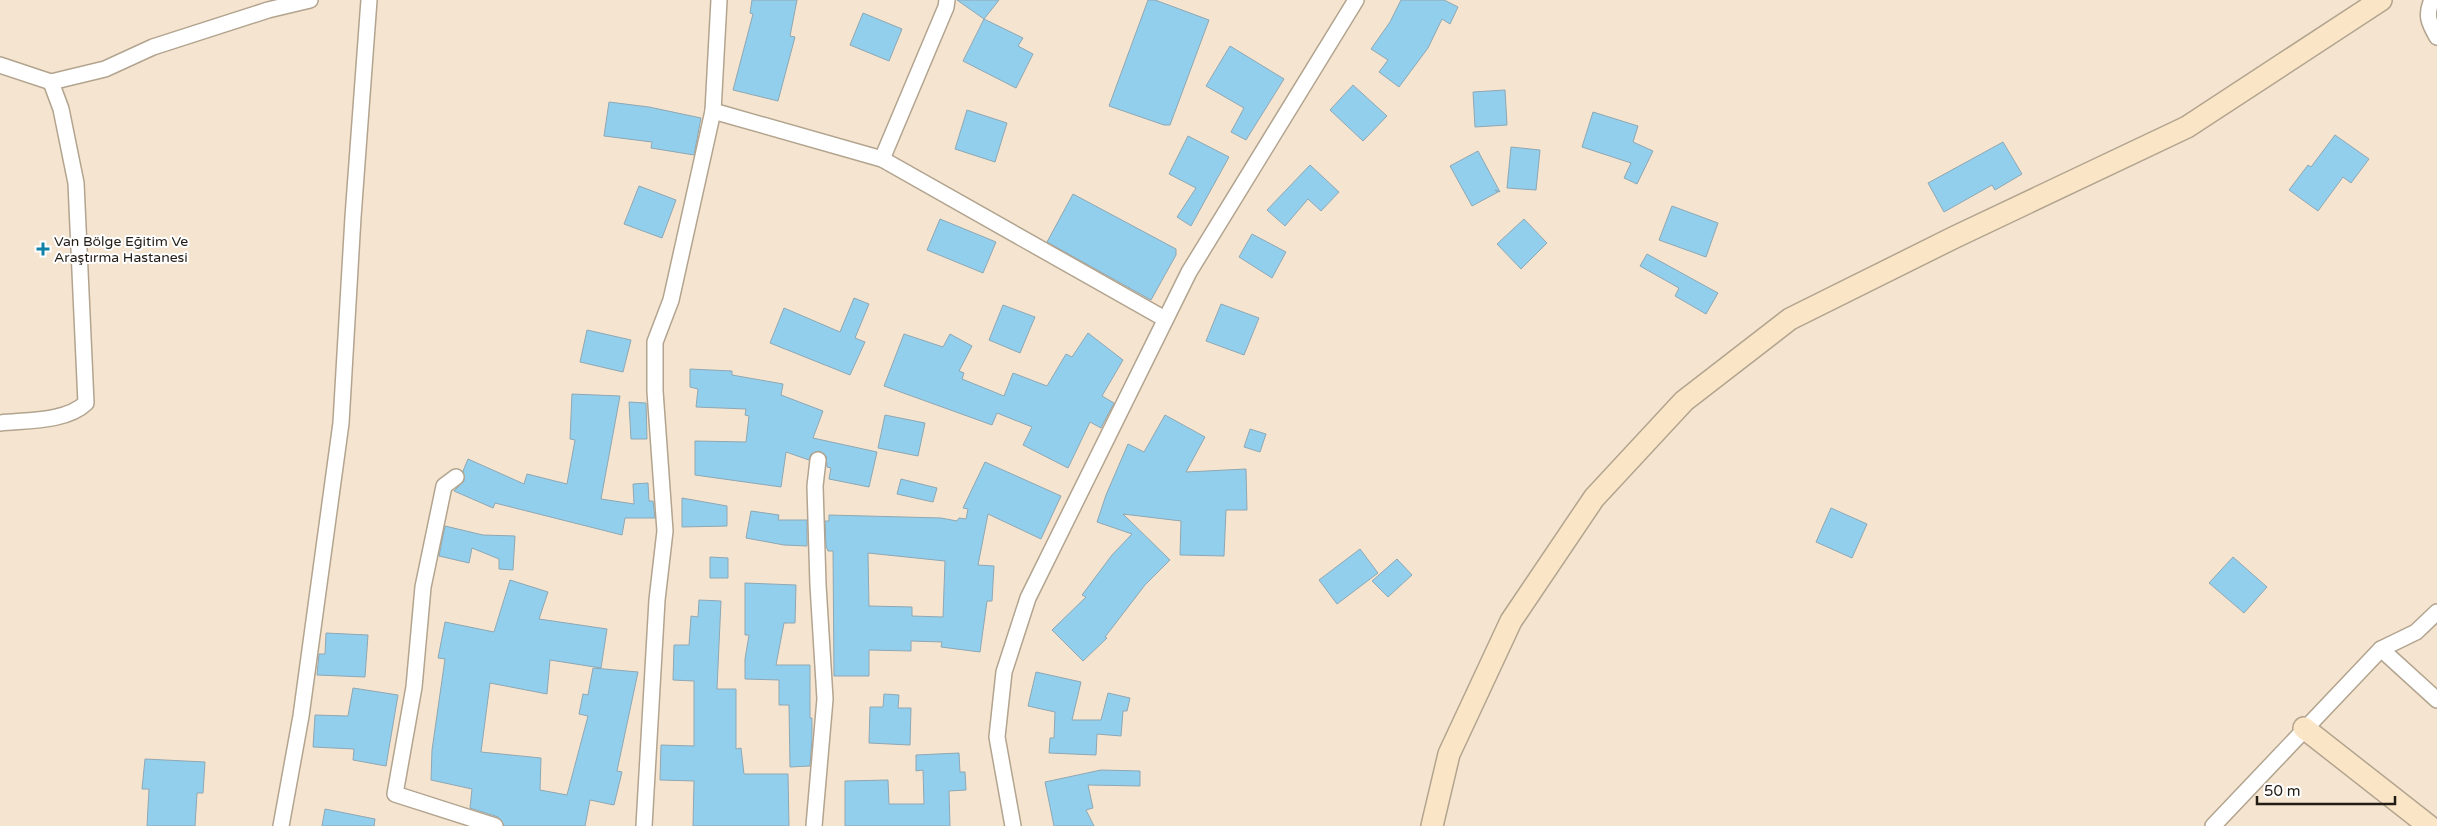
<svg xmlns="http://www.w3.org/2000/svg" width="2437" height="826" font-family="'Varela Round',sans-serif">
	<rect width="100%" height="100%" fill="#f5e5d0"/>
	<g fill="#92cfed" stroke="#8ea7b3" fill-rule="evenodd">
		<path d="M752 0H797L790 36 795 37 778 101 733 90 753 14 750 13Z"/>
		<path d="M957 0H999L984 19 1023 38 1018 46 1033 54 1016 88 963 61 984 19Z"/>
		<path d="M1148 0H1155L1209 20 1170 125H1164L1109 106Z"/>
		<path d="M1401 0H1444L1458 7 1450 24 1442 19 1428 48 1399 87 1379 72 1388 60 1371 49 1390 22Z"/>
		<path d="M863 13 902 29 889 61 850 45Z"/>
		<path d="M1230 46 1284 79 1246 140 1231 132 1244 108 1206 86Z"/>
		<path d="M1353 85 1387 116 1363 141 1330 110Z"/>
		<path d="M1505 90 1507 125 1475 127 1473 92Z"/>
		<path d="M609 102 649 107 701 118 694 155 651 148 652 142 604 136Z"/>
		<path d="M967 110 1007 123 995 162 955 149Z"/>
		<path d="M1593 112 1638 126 1633 142 1653 151 1637 184 1624 178 1631 163 1582 147Z"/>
		<path d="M2335 135 2369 159 2351 183 2343 177 2318 211 2289 190 2308 165 2311 167Z"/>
		<path d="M1188 136 1229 157 1191 226 1177 217 1196 188 1169 174Z"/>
		<path d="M2003 142 2022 174 1995 190 1992 185 1944 212 1928 183Z"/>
		<path d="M1511 147 1540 150 1536 190 1507 188Z"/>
		<path d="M1478 151 1500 192 1495 190 1498 192 1472 206 1450 166Z"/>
		<path d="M1310 165 1339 192 1321 211 1308 199 1285 226 1267 210Z"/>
		<path d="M639 186 676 200 662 238 624 224Z"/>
		<path d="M1073 194 1176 249V255L1151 300 1047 242Z"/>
		<path d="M1672 206 1718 223 1706 257 1659 240Z"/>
		<path d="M940 219 996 242 983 273 927 250Z"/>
		<path d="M1524 219 1547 243 1521 269 1497 244Z"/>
		<path d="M1252 234 1286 252 1272 278 1239 257Z"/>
		<path d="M1647 254 1718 293 1706 314 1675 296 1679 288 1640 266Z"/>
		<path d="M854 298 869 304 855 338 865 342 850 375 770 343 784 308 840 332Z"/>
		<path d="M1221 304 1259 318 1244 355 1206 341Z"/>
		<path d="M1003 305 1035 317 1020 353 989 340Z"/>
		<path d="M587 330 631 340 623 372 580 362Z"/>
		<path d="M1088 333 1123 360 1102 396 1114 403 1103 424 1101 428 1090 422 1068 468 1023 445 1032 427 997 413 992 425 884 386 904 334 943 347 950 334 972 346 959 371 964 373 962 379 1004 396 1013 373 1047 386 1066 354 1072 357Z"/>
		<path d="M690 369 732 371V375L783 384 781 395 823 411 813 438 877 452 869 487 829 479 831 468 827 467 826 456 819 451 811 454 809 460 786 452 781 487 695 475V441L746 442 749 416 745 415 746 409 696 407 698 389 690 387Z"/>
		<path d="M572 394 620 396 601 499 634 504 633 484 648 483 649 501H653L655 518H625L622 535 495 503 493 508 454 491 464 481 463 471 468 459 524 484 527 474 567 484 575 440 570 439Z"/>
		<path d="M629 402 646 403 647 439H631Z"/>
		<path d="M885 415 925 423 918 456 878 448Z"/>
		<path d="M1165 415 1205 437 1186 472 1246 469 1247 510H1226L1224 556 1180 555 1181 521 1123 514 1170 560 1145 585 1105 637 1107 638 1083 661 1052 630 1086 597 1082 595 1112 555 1132 534 1097 522 1106 495 1128 444 1144 452Z"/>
		<path d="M1250 429 1266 434 1260 452 1244 447Z"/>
		<path d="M985 462 1061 496 1041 539 988 514 978 565 994 566 992 601H987L980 652 941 647 942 642 911 641V651L869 650V676H834L833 551H828L826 546 825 521H829V515L941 518 957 521 959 518 966 519 968 509 963 508ZM868 553 945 561 943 617 912 616V607L869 606Z"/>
		<path d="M901 479 937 488 933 502 897 494Z"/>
		<path d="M682 498 727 506V526L682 527Z"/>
		<path d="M1831 508 1867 524 1852 558 1816 542Z"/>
		<path d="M751 511 779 515 778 520H807V546L784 545 746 538Z"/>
		<path d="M445 526 483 535 515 536 513 570 499 569V559L472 548 469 563 439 556Z"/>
		<path d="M1360 549 1378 573 1337 604 1319 580Z"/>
		<path d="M710 557 728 558V578H710Z"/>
		<path d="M2233 557 2267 587 2244 613 2209 583Z"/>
		<path d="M1397 559 1412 575 1388 597 1372 581Z"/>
		<path d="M510 580 548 592 539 619 607 629 601 668 550 660 547 694 490 683 481 752 541 758 540 790 567 795 588 716 579 714 583 694 588 695 593 668 638 672 617 771 622 772 614 805 590 800 585 826H504L498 817 470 808 472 789 431 780 432 750 445 659 438 658 445 622 494 632Z"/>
		<path d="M745 583 796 585 795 623H784L776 665H810V718H812V739L810 766 790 767 789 705H779V680L745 679V659L749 635H745Z"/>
		<path d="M699 600 721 601 717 689H736V749L741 748 744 774H788L789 826H693L694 781 660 780 661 745 694 746V681L673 680 674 645H689L691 616 698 617Z"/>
		<path d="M326 633 368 635 365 677 317 675 319 654H325Z"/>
		<path d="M1036 672 1081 682 1072 720H1101L1108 693 1130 698 1127 711H1123L1121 736 1097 734 1096 755 1049 753 1050 738H1054L1055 712 1028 706Z"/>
		<path d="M353 688 398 695 386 766 353 760 354 749 313 747 315 715 348 716Z"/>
		<path d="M884 694 899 695 898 708H911L910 745 869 743 870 707H883Z"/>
		<path d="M959 753 960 772H965L966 790 949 791 950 826H845V781L888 780 889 804H924L923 770 916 771V755Z"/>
		<path d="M145 759 205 762 203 793H197L195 826H147L149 789H142Z"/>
		<path d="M1101 770 1140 771V786L1088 785 1093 808 1086 810 1094 826H1054L1045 782Z"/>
		<path d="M325 809 375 819 374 826H322Z"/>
	</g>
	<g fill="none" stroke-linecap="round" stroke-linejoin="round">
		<g stroke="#b2a48f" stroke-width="18">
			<g id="street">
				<path d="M2432 0C2425 15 2429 23 2437 37"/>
				<path d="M0 65 51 82 105 69 153 47 268 10 310 0"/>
				<path d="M713 111 882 159 1165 319"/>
				<path d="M882 159 946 7 947 0"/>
				<path d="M0 423C27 420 66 422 86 403L76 183 61 109 51 82"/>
				<path d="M456 477 444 486 423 587 414 687 395 794 495 826"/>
				<path d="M2381 649 2437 700"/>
				<path d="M281 826 301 716 341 423 353 217 369 0"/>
				<path d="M644 826 657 600 665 531 655 391V342L671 300 713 111 719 0"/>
				<path d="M814 826 825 699 818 585 815 486 818 460"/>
				<path d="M1013 826 997 737 1004 672 1028 598 1189 272 1356 0"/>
				<path d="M2213 826 2381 649 2416 632 2437 612"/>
			</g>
		</g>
		<g stroke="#b2a48f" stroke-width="24">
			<g id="secondary">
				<path d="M2304 728 2429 826"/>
				<path d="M1432 826 1449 754 1511 621 1594 498 1684 401 1790 319 1955 237 2187 127 2381 0"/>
			</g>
		</g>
		<use href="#street" stroke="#fff" stroke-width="15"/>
		<use href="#secondary" stroke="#fae6c6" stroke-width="21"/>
	</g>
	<path fill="#1181a8" stroke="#fff" stroke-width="2" d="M40.5 241.5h5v5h5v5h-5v5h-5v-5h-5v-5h5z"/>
	<g text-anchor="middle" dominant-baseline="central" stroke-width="4" stroke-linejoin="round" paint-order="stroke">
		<g font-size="14" fill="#221c14" stroke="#fff" text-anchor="start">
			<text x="54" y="241">Van Bölge Eğitim Ve<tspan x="54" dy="16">Araştırma Hastanesi</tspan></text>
		</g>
	</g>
	<path d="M2257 796v8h138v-8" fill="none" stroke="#221c14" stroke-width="2.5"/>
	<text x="2264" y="796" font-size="15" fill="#221c14" stroke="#ffffff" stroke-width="4" paint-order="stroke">50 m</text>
</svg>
